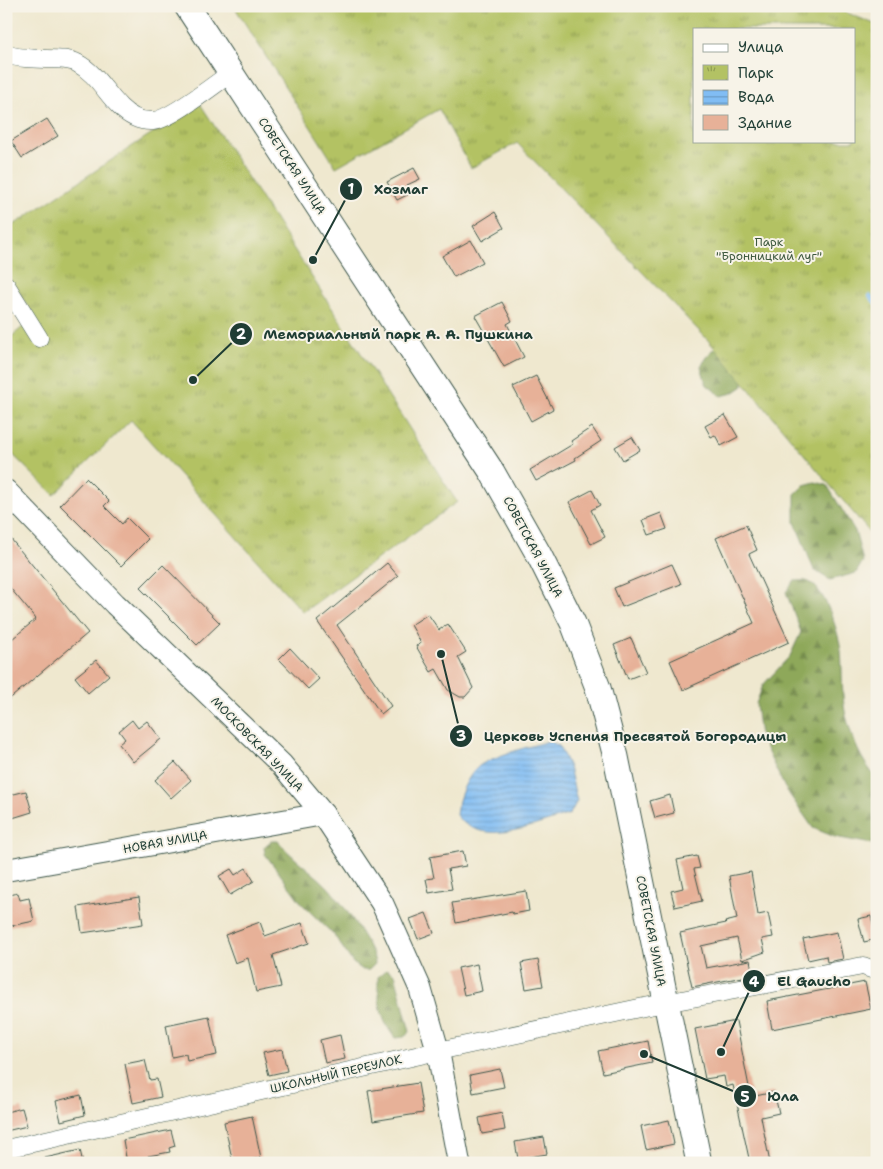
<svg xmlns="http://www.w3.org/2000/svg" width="883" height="1169" font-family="'Shantell Sans',sans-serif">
	<defs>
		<pattern id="forest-firs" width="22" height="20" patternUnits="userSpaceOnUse" patternTransform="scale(1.25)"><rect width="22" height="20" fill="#8ea85a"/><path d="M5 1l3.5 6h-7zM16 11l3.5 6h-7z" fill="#738a4b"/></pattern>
		<pattern id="park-tufts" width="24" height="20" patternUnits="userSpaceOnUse" patternTransform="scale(1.25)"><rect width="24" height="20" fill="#b3c264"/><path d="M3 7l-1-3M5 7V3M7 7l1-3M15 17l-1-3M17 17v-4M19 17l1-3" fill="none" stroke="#919f53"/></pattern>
		<pattern id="water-rules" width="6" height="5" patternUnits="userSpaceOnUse" patternTransform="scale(1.25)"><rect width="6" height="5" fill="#81bdf4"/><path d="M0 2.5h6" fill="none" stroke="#699bc6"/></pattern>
	</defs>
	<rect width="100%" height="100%" fill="#f7f3e8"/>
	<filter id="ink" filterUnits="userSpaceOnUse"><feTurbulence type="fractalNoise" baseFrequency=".02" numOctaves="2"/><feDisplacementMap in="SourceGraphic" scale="10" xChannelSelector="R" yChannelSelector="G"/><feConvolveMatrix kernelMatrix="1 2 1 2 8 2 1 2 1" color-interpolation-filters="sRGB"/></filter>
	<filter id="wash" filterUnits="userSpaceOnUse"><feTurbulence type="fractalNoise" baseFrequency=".0096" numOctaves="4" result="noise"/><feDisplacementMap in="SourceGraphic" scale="20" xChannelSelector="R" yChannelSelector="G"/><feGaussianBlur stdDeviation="1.12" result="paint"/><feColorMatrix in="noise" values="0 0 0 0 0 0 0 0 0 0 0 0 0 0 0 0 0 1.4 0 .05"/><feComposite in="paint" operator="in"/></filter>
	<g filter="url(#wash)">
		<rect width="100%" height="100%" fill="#efe8cf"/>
		<g fill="url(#forest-firs)" stroke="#567247">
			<path d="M724 348 741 368 743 386 733 393 721 396 706 384 701 366 712 350Z"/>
			<path d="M815 482 827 485 855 531 863 561 856 573 830 580 814 570 795 522V494L804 485Z"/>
			<path d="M794 581C798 581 806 580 809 582 826 590 839 634 841 651 843 673 841 695 846 716 852 738 861 762 877 778V845L835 837 813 828 785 788 760 736 756 704 763 685 790 656 801 632 786 592Z"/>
			<path d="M271 841H278C292 858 308 868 324 883 337 895 375 948 375 964L369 970H363L353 963 334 935 303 905 265 854 264 847Z"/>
			<path d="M386 969 395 974 410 1032 404 1037 395 1038C380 1020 378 1000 378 977Z"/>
		</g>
		<g fill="url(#park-tufts)" stroke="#69804c" fill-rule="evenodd">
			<path d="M234 6H830L877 25V541L707 339 517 143 471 168 439 109 336 167ZM694 29H854V141H694Z"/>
			<path d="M199 102 457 502 303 612 131 420 54 495 6 448V341L35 317 6 274V230Z"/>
		</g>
		<path fill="url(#water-rules)" stroke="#507d94" d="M549 741 559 746 569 767 577 801 570 814C537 824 482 849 456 815 458 799 466 777 479 766 493 756 531 746 549 741Z"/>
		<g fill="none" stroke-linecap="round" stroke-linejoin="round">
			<path stroke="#81bdf4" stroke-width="4.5" d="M870 296 877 304"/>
		</g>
		<g id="blocks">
			<g fill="#e7b198">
				<path d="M47 119 58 136 22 158 11 141Z"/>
				<path d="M414 168 420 179 407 185 411 193 397 200 387 182Z"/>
				<path d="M495 212 504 228 482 241 473 226Z"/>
				<path d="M471 240 483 262 454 277 442 256Z"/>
				<path d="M502 302 512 321 507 324 524 357 504 367 475 316Z"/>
				<path d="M536 376 553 409 531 421 513 387Z"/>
				<path d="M725 415 738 437 721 446 715 435 711 437 705 426Z"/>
				<path d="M592 427 601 441 575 458 576 460 536 481 530 470 573 444 571 441Z"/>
				<path d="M632 437 640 450 623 460 615 447Z"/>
				<path d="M86 478 109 501 104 506 122 524 127 518 148 539 121 566 60 505Z"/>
				<path d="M592 490 600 505 591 510 605 537 591 544 569 502Z"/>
				<path d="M661 513 667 529 649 535 643 520Z"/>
				<path d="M746 525 757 550 749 554 789 642 683 690 670 661 754 623 716 538Z"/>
				<path d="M6 533 88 633 6 702V644L36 619 6 583Z"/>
				<path d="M387 563 398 576 337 625 391 706 381 714 317 621Z"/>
				<path d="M672 564 681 584 622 607 614 588Z"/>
				<path d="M163 565 220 623 197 645 140 588Z"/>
				<path d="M428 614 439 630 448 624 466 652 458 657 473 688 465 697H460L448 690 436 669 431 672 416 646 421 643 411 625Z"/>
				<path d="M631 638 646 672 628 679 614 645Z"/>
				<path d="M290 648 319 679 308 689 279 659Z"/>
				<path d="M96 660 109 675 88 693 75 677Z"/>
				<path d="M132 720 138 728 147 721 161 739 133 762 119 744 125 739 119 731Z"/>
				<path d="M175 762 191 780 171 798 155 780Z"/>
				<path d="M26 791 32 812 6 820V796Z"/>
				<path d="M670 795 674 813 655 818 650 801Z"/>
				<path d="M463 851 466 866 448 869 452 889 429 893 426 879 434 878 430 857Z"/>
				<path d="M697 856 700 868 694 869 702 901 675 907 671 891 683 888 677 860Z"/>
				<path d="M246 868 254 881 230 895 219 876 231 869 235 875Z"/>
				<path d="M751 872 758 915 768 913 773 937 762 939 765 952 742 960 737 938 701 946 706 968 750 960 753 975 692 987 680 933 726 923 725 922 737 919 729 876Z"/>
				<path d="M526 891 529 911 513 914 512 912 456 923 452 903Z"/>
				<path d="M18 893 20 900 29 898 34 921 6 927V896Z"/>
				<path d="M139 897 143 924 82 933 78 907Z"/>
				<path d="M426 913 434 933 418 939 410 919Z"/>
				<path d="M871 916 877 939 864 942 858 919Z"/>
				<path d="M260 922 265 936 302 923 309 943 273 955 281 987 256 992 248 958 235 963 225 935Z"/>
				<path d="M837 932 843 959 827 962 826 956 808 960 803 939Z"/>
				<path d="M538 960 543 986 526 989 521 963Z"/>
				<path d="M477 964 482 991 464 995 458 968Z"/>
				<path d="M865 982 871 1009 772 1029 767 1001Z"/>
				<path d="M209 1016 217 1055 187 1061 186 1054 172 1057 166 1025Z"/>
				<path d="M736 1021 751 1097 774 1092 779 1113 761 1117 770 1163H750L733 1085 726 1087 724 1076 705 1079 695 1029Z"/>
				<path d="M340 1035 345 1059 325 1063 320 1040Z"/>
				<path d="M648 1041 652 1063 603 1073 598 1051Z"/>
				<path d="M282 1049 287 1071 269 1075 263 1053Z"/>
				<path d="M145 1060 150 1080 157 1079 161 1097 133 1103 125 1064Z"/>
				<path d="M500 1069 504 1087 473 1093 470 1075Z"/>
				<path d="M418 1083 423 1113 373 1121 368 1091Z"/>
				<path d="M81 1095 85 1115 61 1121 56 1101Z"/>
				<path d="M22 1108 27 1126 6 1131V1112Z"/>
				<path d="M502 1113 505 1130 482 1134 479 1118Z"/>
				<path d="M252 1116 261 1158 233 1163 224 1122Z"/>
				<path d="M669 1120 674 1144 646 1150 641 1126Z"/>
				<path d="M171 1130 175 1146 169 1148 170 1152 148 1156 149 1163H127L123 1140Z"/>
				<path d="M544 1137 547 1154 518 1159 515 1142Z"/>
				<path d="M80 1150 83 1163H46L45 1158Z"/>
			</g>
		</g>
	</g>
	<g filter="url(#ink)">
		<use href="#blocks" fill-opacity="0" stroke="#3e574b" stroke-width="1"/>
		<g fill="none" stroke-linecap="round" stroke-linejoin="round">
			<g stroke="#3e574b" stroke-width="19">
				<g id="minor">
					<path d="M6 54C29 63 63 55 77 63 96 73 105 92 120 107 129 116 139 122 153 121 170 120 215 84 231 73"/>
					<path d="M6 285 39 338"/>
					<path d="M6 1149 438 1051 644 1007 863 966 877 971"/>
				</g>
			</g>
			<g stroke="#3e574b" stroke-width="24">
				<g id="tertiary">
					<path d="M6 491 115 604 282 765 323 814 382 903 420 988 438 1051 459 1163"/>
					<path d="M6 870 323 814"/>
				</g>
			</g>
			<g stroke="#3e574b" stroke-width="27">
				<path id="secondary" d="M187 6 492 472 539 555 573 623 598 688 616 757 699 1163"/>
			</g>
			<use href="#minor" stroke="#fff" stroke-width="18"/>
			<use href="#tertiary" stroke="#fff" stroke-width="22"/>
			<use href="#secondary" stroke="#fff" stroke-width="25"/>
		</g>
	</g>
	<g text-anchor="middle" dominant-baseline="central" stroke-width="4" stroke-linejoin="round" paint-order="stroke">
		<g font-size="12" fill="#1f3d34" stroke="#f7f3e8">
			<text transform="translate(292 166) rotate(57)">СОВЕТСКАЯ УЛИЦА</text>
			<text transform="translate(533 547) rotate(62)">СОВЕТСКАЯ УЛИЦА</text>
			<text transform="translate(257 744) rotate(46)">МОСКОВСКАЯ УЛИЦА</text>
			<text transform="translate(165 842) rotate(-10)">НОВАЯ УЛИЦА</text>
			<text transform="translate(651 931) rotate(79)">СОВЕТСКАЯ УЛИЦА</text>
			<text transform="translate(336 1074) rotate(-13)">ШКОЛЬНЫЙ ПЕРЕУЛОК</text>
		</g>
		<g font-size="12" fill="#3d583e" stroke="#f7f3e8">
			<text x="769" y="242">Парк<tspan x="769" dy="14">"Бронницкий луг"</tspan></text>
		</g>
	</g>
	<path fill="none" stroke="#1f3d34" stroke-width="2" d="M313 260L351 189M193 380L241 334M441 654L461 736M721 1052L754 981M644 1054L745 1096"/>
	<g fill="#1f3d34" stroke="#f7f3e8" stroke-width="2">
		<circle cx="313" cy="260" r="5"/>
		<circle cx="193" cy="380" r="5"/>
		<circle cx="441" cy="654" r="5"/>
		<circle cx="721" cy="1052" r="5"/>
		<circle cx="644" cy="1054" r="5"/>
		<circle cx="351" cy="189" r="12"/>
		<circle cx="241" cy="334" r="12"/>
		<circle cx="461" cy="736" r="12"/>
		<circle cx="754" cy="981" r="12"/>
		<circle cx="745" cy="1096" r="12"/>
	</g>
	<g font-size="15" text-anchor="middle" font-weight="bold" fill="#fff">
		<text x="351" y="194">1</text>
		<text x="241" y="339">2</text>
		<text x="461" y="741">3</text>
		<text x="754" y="987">4</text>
		<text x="745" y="1102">5</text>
	</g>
	<g font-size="14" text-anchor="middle" font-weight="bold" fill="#1f3d34" stroke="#f7f3e8" stroke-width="4" stroke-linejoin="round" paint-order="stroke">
		<text x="401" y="194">Хозмаг</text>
		<text x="398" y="339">Мемориальный парк А. А. Пушкина</text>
		<text x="635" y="741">Церковь Успения Пресвятой Богородицы</text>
		<text x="814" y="986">El Gaucho</text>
		<text x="783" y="1101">Юла</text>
	</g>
	<rect width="883" height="1169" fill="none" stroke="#f7f3e8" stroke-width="25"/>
	<rect x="693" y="28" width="162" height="115" fill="#f7f3e8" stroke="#a1aaa0"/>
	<rect x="703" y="44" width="25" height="8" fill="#ffffff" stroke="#a1aaa0"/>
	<text x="738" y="52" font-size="15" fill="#1f3d34">Улица</text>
	<rect x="703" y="65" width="25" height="15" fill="url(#park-tufts)" stroke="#a1aaa0"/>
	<text x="738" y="78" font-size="15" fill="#1f3d34">Парк</text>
	<rect x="703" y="90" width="25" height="15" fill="url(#water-rules)" stroke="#a1aaa0"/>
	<text x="738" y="102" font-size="15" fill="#1f3d34">Вода</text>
	<rect x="703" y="115" width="25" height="15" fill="#e7b198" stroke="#a1aaa0"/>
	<text x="738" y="128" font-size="15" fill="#1f3d34">Здание</text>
</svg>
